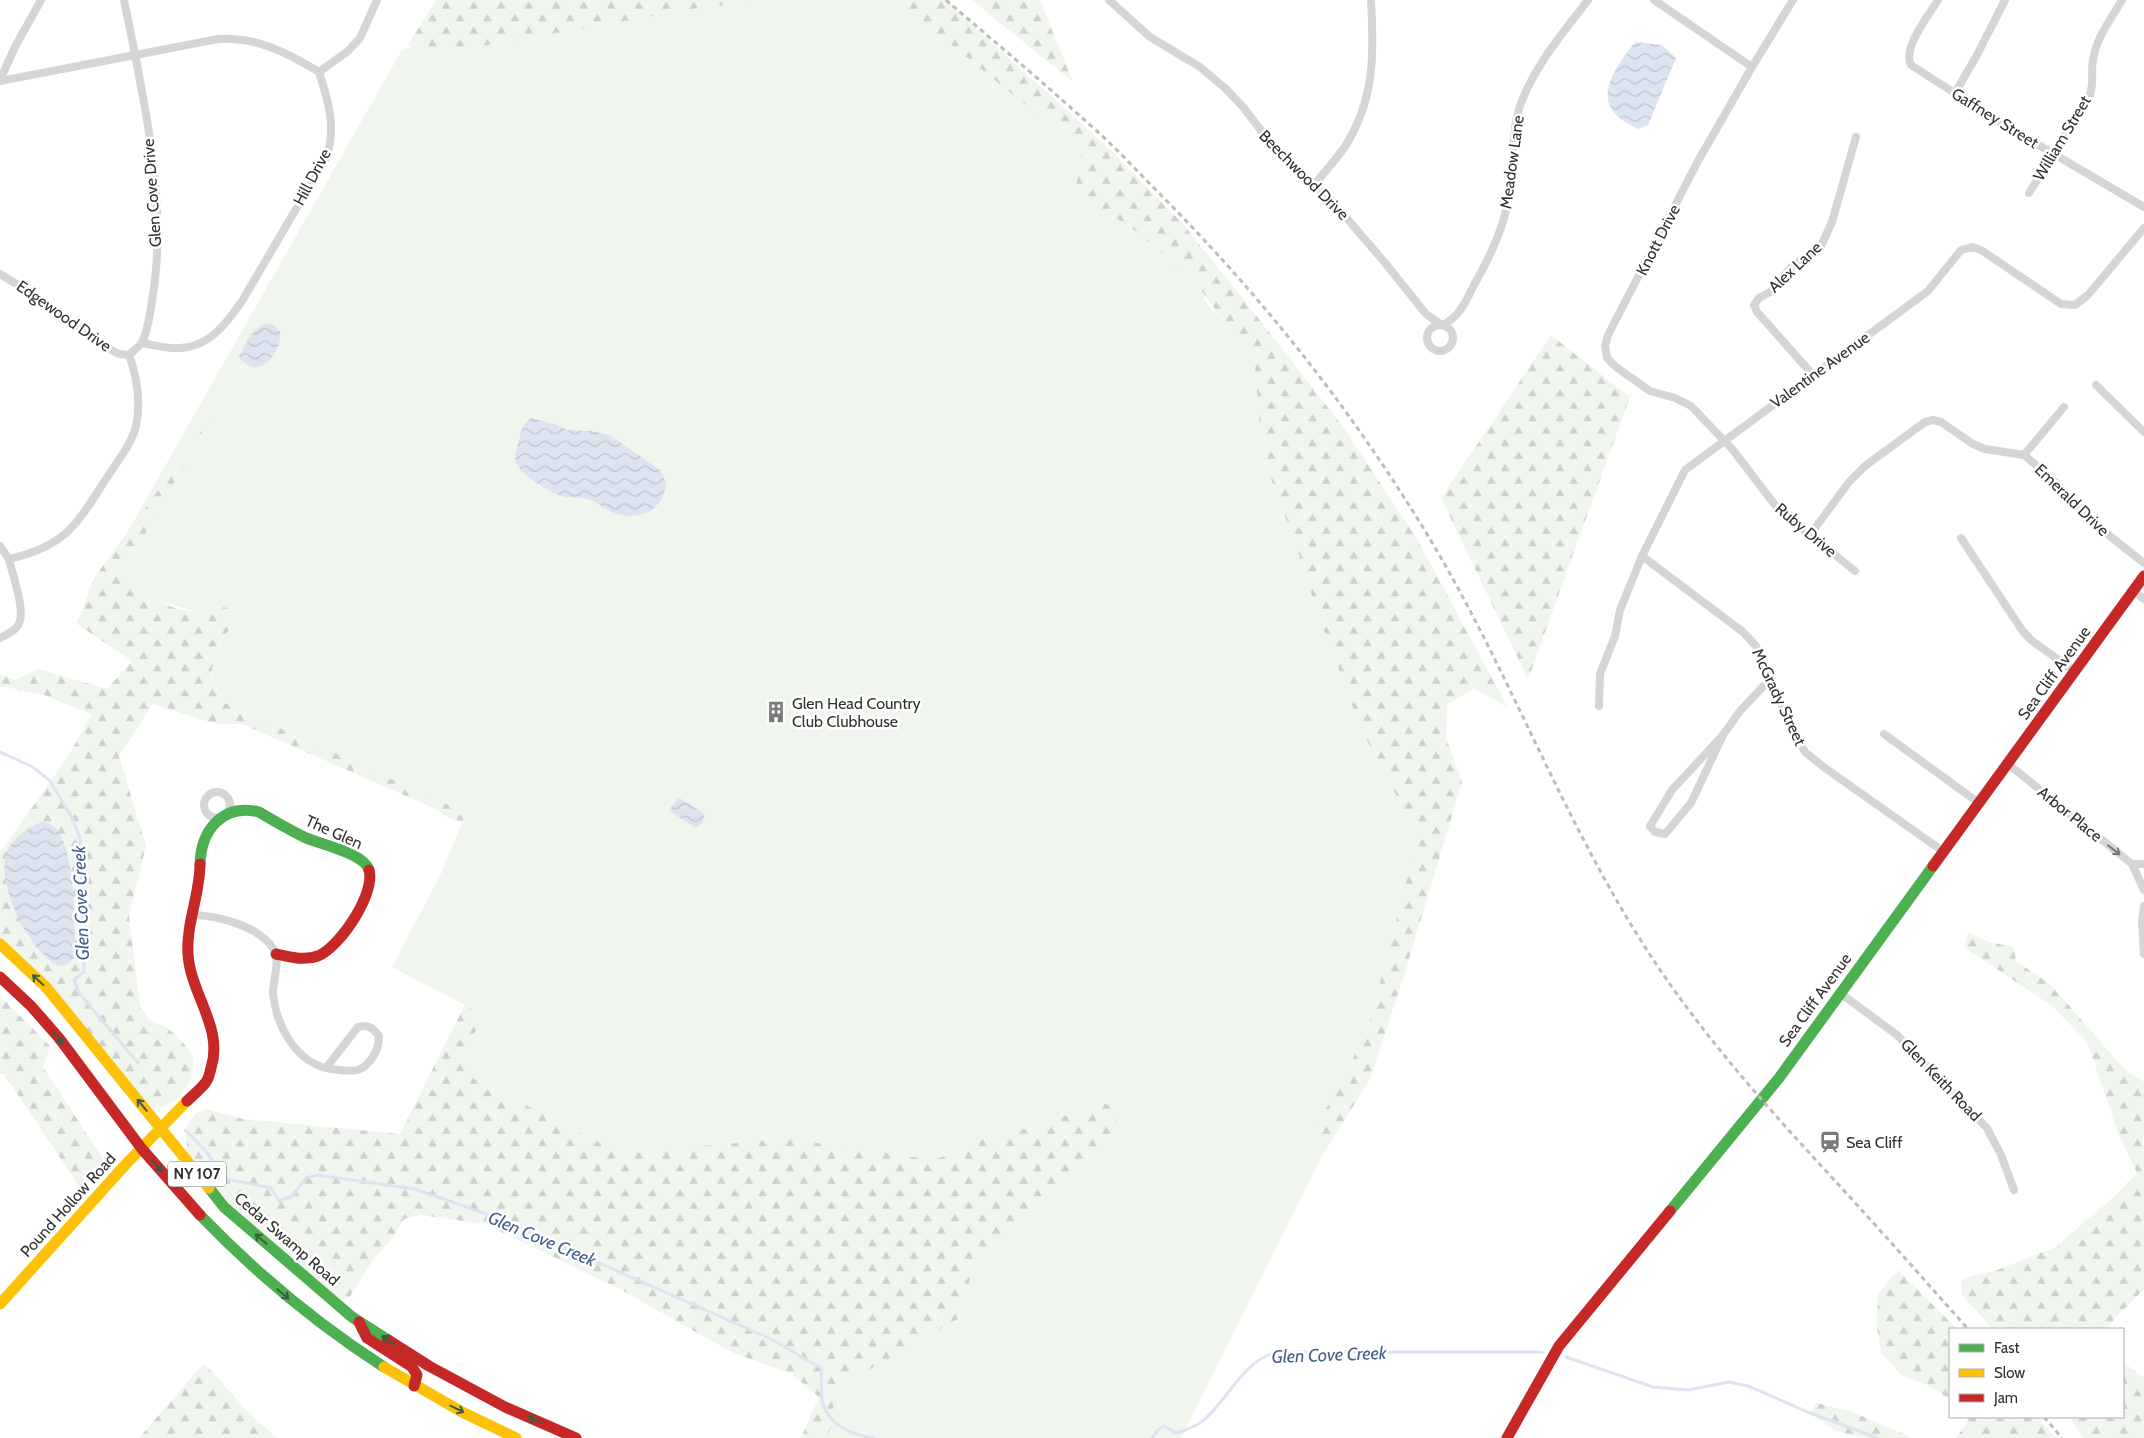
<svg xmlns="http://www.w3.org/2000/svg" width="2144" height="1438" font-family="Cabin,sans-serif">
	<defs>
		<pattern id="forest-firs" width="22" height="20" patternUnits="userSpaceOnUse" patternTransform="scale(1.25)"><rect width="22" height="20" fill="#f0f5ee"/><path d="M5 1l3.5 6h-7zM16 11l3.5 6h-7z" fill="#ced2cd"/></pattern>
		<pattern id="water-waves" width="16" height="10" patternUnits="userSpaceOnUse" patternTransform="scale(1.25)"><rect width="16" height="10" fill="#dde4f0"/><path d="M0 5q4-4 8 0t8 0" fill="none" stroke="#bec4ce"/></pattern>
	</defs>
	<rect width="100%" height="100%" fill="#fff"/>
	<path fill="#f0f5ee" d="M675 0H928L1208 260 1204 300 1264 364 1426 836 1369 1025 1322 1156 1181 1438H801L827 1382 961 1317 974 1263 1025 1225 1048 1196 1099 1147 1113 1131 932 1179 630 1178 426 1082 465 1005 392 967 440 876 463 821 464 813 225 703C204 674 210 654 231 627L221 607 196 612 99 582 402 50 445 34Z"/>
	<g fill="url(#forest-firs)" fill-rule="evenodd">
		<path d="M436 0H766L693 9 453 51 408 45Z"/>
		<path d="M896 0H945L1114 153 1182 223 1244 300 1344 428 1417 539 1508 708 1474 688 1447 705 1446 738 1462 782 1406 969 1370 1079 1322 1156 1312 1127 1334 1097 1369 1025 1418 836 1362 731 1317 612 1294 539 1273 485 1260 430 1255 366 1195 281 1127 224 1084 203 1078 196 1076 185 1082 159 1077 143 1027 106Z"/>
		<path d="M972 0H1040L1073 82Z"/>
		<path d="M1551 335 1630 397 1528 679 1441 498Z"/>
		<path d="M211 418 122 575C144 591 166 610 195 612 208 613 221 601 232 611L231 627 218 645 211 673 216 690 225 703 459 810 464 813 463 821C452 821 445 816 436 809L242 724H216L153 704 119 756 146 846 129 915 140 1007 150 1020 169 1029 185 1045 194 1059 191 1080 177 1099 163 1107 153 1108 140 1103 0 943V853L69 755 92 714 44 695 0 686V674L15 680 38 669 107 689 132 661 77 624 94 578ZM62 838C73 879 75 913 75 955L63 966 55 965 27 937Z"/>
		<path d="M1968 932 1989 942 2014 947 2016 961 2050 984 2126 1071 2144 1082V1132L2142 1144 2144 1147V1289L2116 1317 2107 1329H1993L1962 1295V1279L1997 1270 2056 1247 2117 1194 2137 1173 2119 1135 2087 1042 2052 1006 1964 947Z"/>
		<path d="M0 996 50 1046 43 1067 107 1165 81 1189 4 1074H0Z"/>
		<path d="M465 1005 483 1015C475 1033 459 1058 471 1077L624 1155 660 1149 791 1139 934 1160 984 1139 1037 1126 1101 1103C1112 1105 1116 1110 1117 1121L1113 1131 1099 1147 1048 1196 1025 1225 974 1263 961 1317 846 1383 835 1392 831 1428 825 1438H801L819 1397 792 1374 731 1352 620 1289 485 1224 420 1215 404 1219 391 1240 374 1258 349 1298 341 1300 226 1204 188 1154 185 1130 195 1114 206 1109 243 1119 400 1134Z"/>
		<path d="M1898 1270 1957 1329H1950V1400L1932 1387 1901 1375 1881 1352 1877 1327 1878 1294Z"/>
		<path d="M2123 1362 2144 1378V1438H2084L2069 1417H2123Z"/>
		<path d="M204 1363 248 1412 277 1438H139Z"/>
		<path d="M1816 1403 1850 1411 1913 1438H1863L1834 1430 1810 1413Z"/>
		<path d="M1968 1417H2037L2056 1438H1956L1967 1423Z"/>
	</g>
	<g fill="url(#water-waves)">
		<path d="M1635 42 1662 45 1676 58 1648 125 1638 129C1587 106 1610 75 1635 42Z"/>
		<path d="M268 323 274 325 280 332C282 353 258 383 239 357 246 343 252 327 268 323Z"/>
		<path d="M531 418 554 424 567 430 591 431 610 435 654 466 661 471 666 483C664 512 637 522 612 512 605 509 600 504 593 501 584 497 575 498 566 497 553 495 521 475 516 463 514 458 516 450 518 444 521 434 521 423 531 418Z"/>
		<path d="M678 797 705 814 702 823 696 828 669 811Z"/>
		<path d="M41 822C47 823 51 824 55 828 76 848 75 926 75 955 72 961 68 966 61 966 54 966 50 960 45 956 24 938 0 887 5 859 9 840 25 830 41 822Z"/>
	</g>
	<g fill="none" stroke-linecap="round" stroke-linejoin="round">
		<g stroke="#dde4f0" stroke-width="3">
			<path d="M0 752 33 767 50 781 71 816 80 838 84 972 74 980 79 993 138 1063"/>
			<path d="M185 1130 204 1149 227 1179 271 1188 279 1201 292 1196 306 1178 317 1175 415 1189 495 1217 771 1339 821 1368C822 1379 820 1394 823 1404 830 1426 853 1435 874 1438"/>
			<path d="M1566 1357 1653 1387 1688 1390 1729 1382 1748 1386 1810 1413 1878 1438"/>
			<path d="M1152 1438 1158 1430 1164 1426 1177 1433C1185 1430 1198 1426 1205 1419 1228 1399 1245 1358 1278 1352H1542"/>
		</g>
		<g stroke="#d5d5d5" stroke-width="8">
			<path d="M124 0C143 94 169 205 152 301 150 314 148 330 142 342 140 346 133 351 129 355"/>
			<path d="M1109 0 1150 37 1200 67 1225 88 1244 108 1278 153 1332 201 1386 264 1426 314 1442 325C1460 317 1466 301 1474 285 1491 255 1504 227 1510 193 1514 164 1511 133 1520 106 1534 66 1563 33 1588 0"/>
			<path d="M1654 0 1752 67"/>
			<path d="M1793 0 1752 67 1698 161 1608 335 1605 346 1607 358 1616 367 1650 391 1675 398 1691 406 1733 450 1778 509 1855 571"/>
			<path d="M1938 0C1929 15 1902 48 1911 65L2001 123 2144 207"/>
			<path d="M319 72 348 51 360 38 377 0"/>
			<path d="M0 80 15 47 41 0"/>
			<path d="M0 81 218 39C257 37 286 52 319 72 328 100 337 128 326 158L242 301C227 323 209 347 180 348 168 349 154 345 142 343"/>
			<path d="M1955 93 1977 55 2005 0"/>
			<path d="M1315 184C1325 171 1337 159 1346 145 1375 98 1374 53 1371 0"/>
			<path d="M2029 193 2090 95C2094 83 2091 71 2093 60 2096 38 2111 19 2122 0"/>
			<path d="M0 274 28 291 113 351 119 354 129 355"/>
			<circle cx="1440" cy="338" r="13"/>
			<path d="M1813 375 1757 312 1754 305 1759 298 1772 291 1791 267 1821 246 1832 222 1856 137"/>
			<path d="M2096 385 2144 432"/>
			<path d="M2024 455 2064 407"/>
			<path d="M1810 535 1849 482 1865 466 1925 422 1933 420 1941 422 1973 444 1985 449 2024 455 2050 477 2106 533 2144 563"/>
			<path d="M1961 538 2022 630 2031 640 2074 671"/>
			<path d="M0 546 9 559"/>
			<path d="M1642 556 1743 632 1756 646 1794 733 1805 752 1825 768 1944 852"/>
			<path d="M2133 591 2144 599"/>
			<path d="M0 638C5 635 13 632 17 627 28 615 12 574 9 559 70 545 78 521 110 473 119 459 132 443 136 426 141 402 137 377 129 355"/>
			<path d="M1599 706 1600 674 1615 636 1620 610 1642 556 1685 470 1928 291 1961 250 1972 247 1981 250 2061 304 2075 305 2088 295 2144 228"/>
			<path d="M1884 734 1979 803"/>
			<path d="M1723 735 1691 803 1665 834 1655 832 1650 826 1672 790Z"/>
			<path d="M1723 735 1740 711 1771 678"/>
			<path d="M2008 764 2132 864H2144"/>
			<circle cx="217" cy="805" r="13"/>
			<path d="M2132 864 2144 890"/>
			<path d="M2144 906 2142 923 2144 954"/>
			<path d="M194 915C219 916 258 926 273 948 281 959 273 980 273 993 276 1025 296 1064 331 1069 342 1070 356 1074 365 1066 374 1058 379 1049 379 1036 373 1028 368 1024 358 1027L326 1068"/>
			<path d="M1840 993 1897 1035 1987 1128 2001 1155 2014 1190"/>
		</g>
		<g stroke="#4caf50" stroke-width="11">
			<path d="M200 864C201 830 223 803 259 812 274 821 288 829 304 837 319 844 364 853 369 870"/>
			<path d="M209 1188 224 1207 352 1317 388 1340"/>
			<path d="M1670 1211 1779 1078 1933 866"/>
			<path d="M200 1215C255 1272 317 1324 384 1367"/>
		</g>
		<g stroke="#ffc107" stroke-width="11">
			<path d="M0 944 46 987 209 1188"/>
			<path d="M0 1304 126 1164 187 1101"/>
			<path d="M384 1367 462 1412 516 1438"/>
		</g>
		<g stroke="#c62828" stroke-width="11">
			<path d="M1933 866 2144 576"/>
			<path d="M276 954C290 957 304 961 318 956 340 947 376 893 369 870"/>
			<path d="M0 977 31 1006 59 1038 142 1149 200 1215"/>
			<path d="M187 1101C193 1095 201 1089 206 1082 209 1078 210 1072 211 1068 224 1028 190 993 188 954 186 924 200 894 200 864"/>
			<path d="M359 1322 367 1338 412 1367 417 1375 414 1386"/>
			<path d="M388 1340 429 1366 505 1407 576 1438"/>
			<path d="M1507 1438 1559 1346 1670 1211"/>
		</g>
		<g stroke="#bdbdbd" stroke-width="3" stroke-dasharray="5 4" stroke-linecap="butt">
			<path d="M946 0C997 44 1050 88 1100 134 1119 151 1136 170 1154 188 1257 291 1346 402 1422 526 1506 662 1559 813 1645 947 1703 1038 1776 1117 1849 1196 1889 1240 1929 1285 1968 1329"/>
			<path d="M2044 1417 2062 1438"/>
		</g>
	</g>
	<defs><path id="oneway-shaft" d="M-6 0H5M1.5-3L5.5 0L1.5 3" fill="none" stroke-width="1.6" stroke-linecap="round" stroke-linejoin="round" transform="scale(1.25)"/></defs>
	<use stroke="#7b7b7b" href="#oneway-shaft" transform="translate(2114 850) rotate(38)"/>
	<g stroke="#3a5d3c">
		<use href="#oneway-shaft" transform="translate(38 980) rotate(-137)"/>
		<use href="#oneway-shaft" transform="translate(58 1038) rotate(52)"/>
		<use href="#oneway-shaft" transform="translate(142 1105) rotate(-129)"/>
		<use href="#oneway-shaft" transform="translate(157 1166) rotate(50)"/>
		<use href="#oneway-shaft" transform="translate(261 1239) rotate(-139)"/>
		<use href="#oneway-shaft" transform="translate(283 1294) rotate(40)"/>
		<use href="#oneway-shaft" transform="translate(388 1340) rotate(-147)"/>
		<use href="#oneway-shaft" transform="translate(457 1409) rotate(26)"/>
		<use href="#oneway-shaft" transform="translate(535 1420) rotate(-156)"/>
	</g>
	<defs>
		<g id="building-bare" transform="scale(1.725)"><path d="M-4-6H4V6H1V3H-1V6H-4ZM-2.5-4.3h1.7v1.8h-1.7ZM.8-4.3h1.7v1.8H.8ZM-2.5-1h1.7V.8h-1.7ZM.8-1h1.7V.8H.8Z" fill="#797979" stroke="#fff" stroke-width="2.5" paint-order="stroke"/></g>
		<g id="station-bare" transform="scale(1.725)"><path d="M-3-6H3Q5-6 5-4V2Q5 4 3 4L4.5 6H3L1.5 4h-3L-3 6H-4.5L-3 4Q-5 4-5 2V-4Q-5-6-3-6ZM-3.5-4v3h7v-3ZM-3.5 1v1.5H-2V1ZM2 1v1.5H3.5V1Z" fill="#797979" stroke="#fff" stroke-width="2.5" paint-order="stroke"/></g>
	</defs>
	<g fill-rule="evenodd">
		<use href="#building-bare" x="776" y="712"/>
		<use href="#station-bare" x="1830" y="1142"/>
	</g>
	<g text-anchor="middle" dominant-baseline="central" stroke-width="5" stroke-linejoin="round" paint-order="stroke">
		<rect fill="#fff" stroke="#6f6f6f" stroke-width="1" x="168" y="1161.5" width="58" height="25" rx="4"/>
		<g font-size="15" font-weight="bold" fill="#313131">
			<text x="197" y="1174">NY 107</text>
		</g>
		<g font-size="16" fill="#313131" stroke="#fff">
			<text transform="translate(1995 118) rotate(32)">Gaffney Street</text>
			<text transform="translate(2062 138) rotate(-59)">William Street</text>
			<text transform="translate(1512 162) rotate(-82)">Meadow Lane</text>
			<text transform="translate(1304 175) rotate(45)">Beechwood Drive</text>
			<text transform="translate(312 177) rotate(-62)">Hill Drive</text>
			<text transform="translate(152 193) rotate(-94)">Glen Cove Drive</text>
			<text transform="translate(1658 240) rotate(-63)">Knott Drive</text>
			<text transform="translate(1795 267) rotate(-43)">Alex Lane</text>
			<text transform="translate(64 316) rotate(35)">Edgewood Drive</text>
			<text transform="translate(1820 370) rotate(-36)">Valentine Avenue</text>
			<text transform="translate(2072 500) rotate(44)">Emerald Drive</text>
			<text transform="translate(1806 530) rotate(40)">Ruby Drive</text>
			<text transform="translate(2054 673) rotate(-54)">Sea Cliff Avenue</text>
			<text transform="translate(1779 697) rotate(65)">McGrady Street</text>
			<text transform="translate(2070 814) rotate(39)">Arbor Place</text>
			<text transform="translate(334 832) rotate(24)">The Glen</text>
			<text transform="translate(1815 1000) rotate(-54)">Sea Cliff Avenue</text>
			<text transform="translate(1941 1080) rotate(46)">Glen Keith Road</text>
			<text transform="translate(68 1205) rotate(-48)">Pound Hollow Road</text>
			<text transform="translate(287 1239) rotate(41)">Cedar Swamp Road</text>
		</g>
		<g font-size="16" fill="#313131" stroke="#fff" text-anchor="start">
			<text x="792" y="703">Glen Head Country<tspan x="792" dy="18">Club Clubhouse</tspan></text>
			<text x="1846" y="1142">Sea Cliff</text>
		</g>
		<g font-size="18" font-style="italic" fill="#45618d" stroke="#fff">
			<text transform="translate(81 903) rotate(-92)">Glen Cove Creek</text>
			<text transform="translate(542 1239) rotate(23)">Glen Cove Creek</text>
			<text transform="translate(1329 1355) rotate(-2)">Glen Cove Creek</text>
		</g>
	</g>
	<rect x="1949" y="1328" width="175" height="90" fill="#ffffff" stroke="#adadad"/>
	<rect x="1959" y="1344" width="25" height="8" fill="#4caf50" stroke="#adadad"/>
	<text x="1994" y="1353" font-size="15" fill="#313131">Fast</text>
	<rect x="1959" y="1369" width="25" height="8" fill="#ffc107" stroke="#adadad"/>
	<text x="1994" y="1378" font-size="15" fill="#313131">Slow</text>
	<rect x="1959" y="1394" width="25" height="8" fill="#c62828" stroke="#adadad"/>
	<text x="1994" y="1403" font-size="15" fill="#313131">Jam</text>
</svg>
